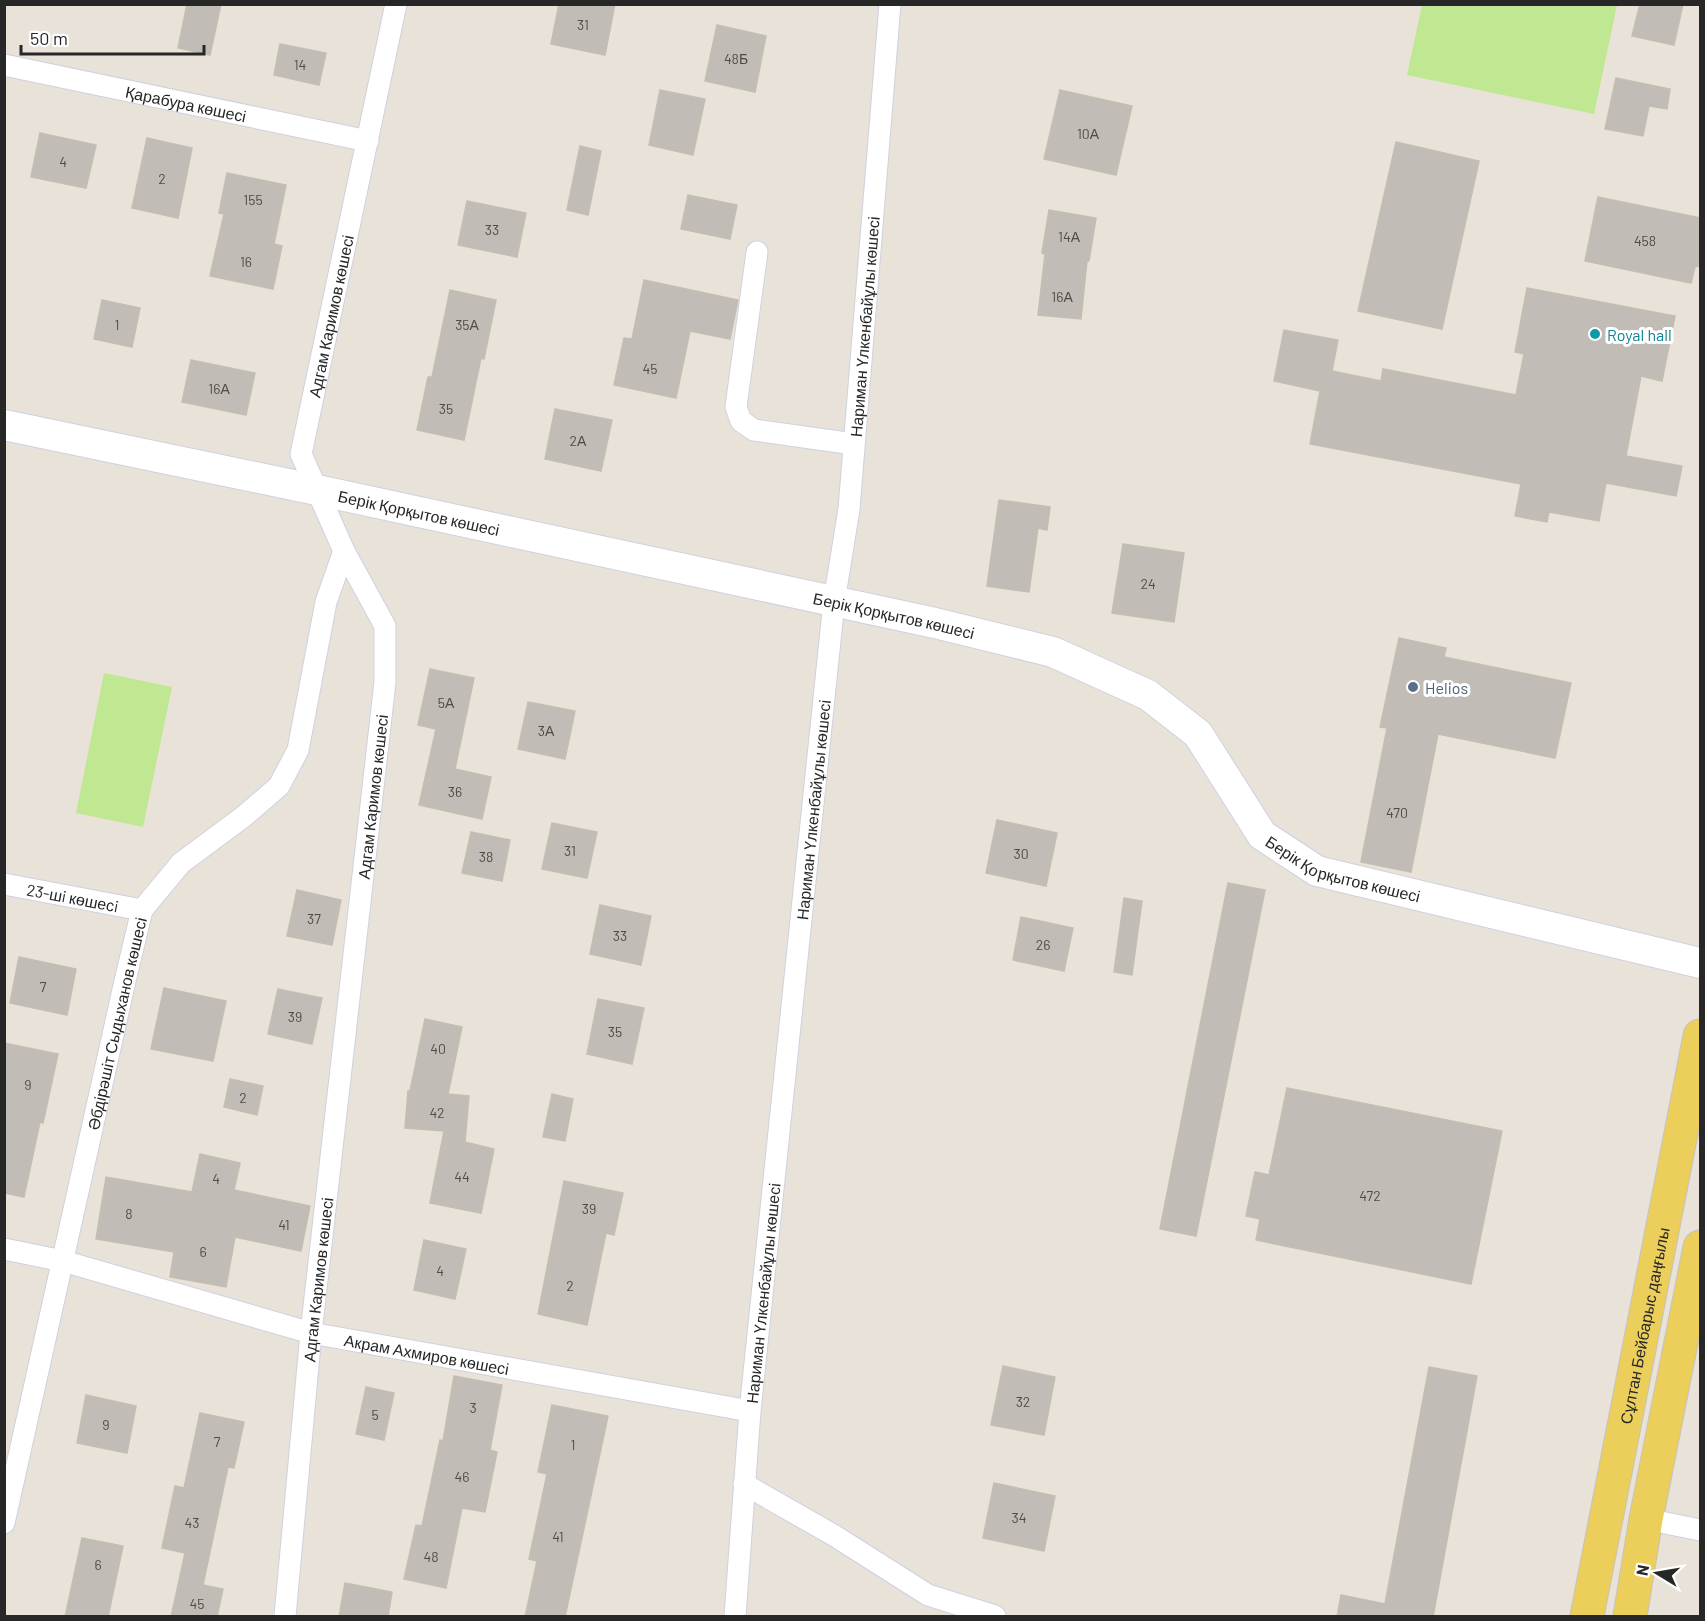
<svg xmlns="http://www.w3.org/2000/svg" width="1705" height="1621" font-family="Barlow,sans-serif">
	<rect width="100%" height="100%" fill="#e9e2d8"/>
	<g fill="#c0e791">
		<path d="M1422 5H1617L1594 114 1407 75Z"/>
		<path d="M104 673 172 687 143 827 76 813Z"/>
	</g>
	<g fill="#c1bcb5" stroke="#c4beb2" stroke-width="1.5">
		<path d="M187 4H221L210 55 178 48Z"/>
		<path d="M559 4H615L605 55 551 44Z"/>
		<path d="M1640 4H1683L1674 45 1632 36Z"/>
		<path d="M717 25 766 36 755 92 705 81Z"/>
		<path d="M280 44 326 53 319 85 274 75Z"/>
		<path d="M1616 78 1670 89 1667 109 1649 106 1643 136 1605 129Z"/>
		<path d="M660 90 705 99 693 155 649 145Z"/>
		<path d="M1060 90 1132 106 1116 175 1044 159Z"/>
		<path d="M40 133 96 145 86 188 31 177Z"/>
		<path d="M147 138 192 148 178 218 132 208Z"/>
		<path d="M1396 142 1479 161 1442 329 1358 311Z"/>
		<path d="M580 146 601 151 588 215 567 210Z"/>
		<path d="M227 173 286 185 274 244 282 246 273 289 210 276 224 214 219 213Z"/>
		<path d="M688 195 737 205 730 239 681 229Z"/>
		<path d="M1598 197 1701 218V265L1695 267 1691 283 1585 261Z"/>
		<path d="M467 201 526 213 517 257 458 245Z"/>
		<path d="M1049 210 1096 218 1089 261H1087L1081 319 1038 315 1045 254 1042 253Z"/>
		<path d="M644 280 738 300 730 339 690 331 676 398 614 385 624 338 632 339Z"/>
		<path d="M1527 288 1675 316 1662 381 1641 376 1626 456 1682 466 1676 496 1606 483 1599 521 1549 512 1547 522 1515 516 1521 484 1310 444 1320 391 1274 381 1284 330 1338 340 1332 371 1381 381 1383 369 1516 395 1524 354 1515 352Z"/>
		<path d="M450 290 496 300 484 359 481 358 464 440 417 430 428 377H432Z"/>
		<path d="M102 300 140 308 132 347 94 339Z"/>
		<path d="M191 360 255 373 246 415 182 402Z"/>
		<path d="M555 409 612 420 601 471 545 459Z"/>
		<path d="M999 500 1050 507 1047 530 1038 528 1029 592 987 586Z"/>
		<path d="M1123 544 1184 553 1174 622 1112 613Z"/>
		<path d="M1399 638 1446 648 1444 657 1571 683 1555 758 1438 734 1411 872 1361 862 1387 728 1380 727Z"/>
		<path d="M430 669 474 678 455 769 491 777 482 819 419 805 436 729 418 725Z"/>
		<path d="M528 702 575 711 565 759 518 749Z"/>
		<path d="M997 820 1057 833 1046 886 986 873Z"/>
		<path d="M552 823 597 832 587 878 542 869Z"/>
		<path d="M471 832 510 840 502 881 462 873Z"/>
		<path d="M1228 883 1265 890 1196 1236 1160 1229Z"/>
		<path d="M297 890 341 900 332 945 287 936Z"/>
		<path d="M1124 898 1142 901 1132 975 1114 972Z"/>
		<path d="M600 905 651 916 641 965 590 954Z"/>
		<path d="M1021 917 1073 928 1064 971 1013 960Z"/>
		<path d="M19 957 76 969 67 1015 10 1003Z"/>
		<path d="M164 988 226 1001 213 1061 151 1049Z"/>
		<path d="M278 989 322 998 312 1044 268 1034Z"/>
		<path d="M598 999 644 1008 632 1064 587 1054Z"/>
		<path d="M425 1019 462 1027 448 1094 469 1096 465 1142 494 1149 481 1213 430 1203 444 1131 405 1128 408 1091H410Z"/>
		<path d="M4 1043 58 1054 43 1123 40 1122 24 1197 4 1193Z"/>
		<path d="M230 1079 263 1086 257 1115 224 1107Z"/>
		<path d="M1287 1088 1502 1131 1471 1284 1256 1240 1260 1219 1246 1216 1255 1172 1269 1175Z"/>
		<path d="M552 1094 573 1099 565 1141 543 1137Z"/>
		<path d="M200 1154 240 1163 234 1190 310 1206 301 1251 235 1237 226 1287 170 1277 174 1252 96 1239 106 1177 192 1192Z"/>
		<path d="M564 1181 623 1193 614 1235 606 1233 587 1325 538 1314Z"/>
		<path d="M424 1240 466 1249 455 1299 414 1290Z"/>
		<path d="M1003 1366 1055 1377 1044 1435 991 1425Z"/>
		<path d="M1429 1367 1477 1376 1433 1617H1337L1341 1595 1385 1604Z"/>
		<path d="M454 1376 502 1385 490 1450 497 1452 485 1512 462 1508 446 1588 404 1579 416 1525 422 1526 440 1440 443 1441Z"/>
		<path d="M366 1387 394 1393 384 1440 356 1434Z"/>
		<path d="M86 1395 136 1406 127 1453 77 1443Z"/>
		<path d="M552 1405 608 1416 565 1617H525L537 1561 529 1559 547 1474 538 1472Z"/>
		<path d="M200 1413 244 1422 234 1468 228 1467 203 1585 223 1589 217 1617H171L185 1553 162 1548 175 1486 184 1488Z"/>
		<path d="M994 1483 1055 1496 1044 1551 983 1538Z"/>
		<path d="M82 1538 123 1546 108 1617H65Z"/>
		<path d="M345 1583 392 1592 388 1617H339Z"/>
	</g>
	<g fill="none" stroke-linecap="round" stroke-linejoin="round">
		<g stroke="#ced1e0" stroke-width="23">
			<g id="street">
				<path id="s1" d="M4 65 368 141"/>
				<path d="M757 252 736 407 741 421 754 430 854 444"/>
				<path id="s2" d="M4 884 142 910"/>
				<path id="s3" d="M4 1249 63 1261 311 1333 750 1411"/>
				<path d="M744 1484 835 1536 928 1595 995 1616"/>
				<path d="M1646 1519 1700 1530"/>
				<path id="s4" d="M4 1523 125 981 142 910 181 863 243 817 279 786 298 750 326 602 344 551"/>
				<path id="s5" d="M285 1616 311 1333 385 682V626L344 551 301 454 396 4"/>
				<path id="s6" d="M735 1616 750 1411 834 602 849 509 890 4"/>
			</g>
		</g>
		<g stroke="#ced1e0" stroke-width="32">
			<g id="secondary">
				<path id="s7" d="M4 425 317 490 935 623 1053 652 1148 695 1198 734 1262 835 1317 871 1700 963"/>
			</g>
		</g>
		<g stroke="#c3c3c3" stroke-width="35">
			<g id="primary">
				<path id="s8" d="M1587 1616 1700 1036"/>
				<path d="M1630 1616 1646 1519 1700 1247"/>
			</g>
		</g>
		<use href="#street" stroke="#fff" stroke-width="21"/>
		<use href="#secondary" stroke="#fff" stroke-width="30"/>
		<use href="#primary" stroke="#ecce5b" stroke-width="33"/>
	</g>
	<circle fill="#0f9aa8" stroke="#fff" stroke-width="2" cx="1595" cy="334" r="6"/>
	<circle fill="#5c6f8a" stroke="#fff" stroke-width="2" cx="1413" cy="687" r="6"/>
	<g text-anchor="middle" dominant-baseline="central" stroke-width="6" stroke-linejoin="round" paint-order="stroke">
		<g font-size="14" fill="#4e4c4a">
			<text x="583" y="24">31</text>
			<text x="736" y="58">48Б</text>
			<text x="300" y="64">14</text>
			<text x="1088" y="133">10А</text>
			<text x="63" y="161">4</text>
			<text x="162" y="178">2</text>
			<text x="253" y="199">155</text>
			<text x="492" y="229">33</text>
			<text x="1069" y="236">14А</text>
			<text x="1645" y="240">458</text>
			<text x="246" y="261">16</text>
			<text x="1062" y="296">16А</text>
			<text x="117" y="324">1</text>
			<text x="467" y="324">35А</text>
			<text x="650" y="368">45</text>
			<text x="219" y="388">16А</text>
			<text x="446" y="408">35</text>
			<text x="578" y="440">2А</text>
			<text x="1148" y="583">24</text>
			<text x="446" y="702">5А</text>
			<text x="546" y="730">3А</text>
			<text x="455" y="791">36</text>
			<text x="1397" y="812">470</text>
			<text x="570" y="850">31</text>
			<text x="1021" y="853">30</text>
			<text x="486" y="856">38</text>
			<text x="314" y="918">37</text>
			<text x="620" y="935">33</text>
			<text x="1043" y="944">26</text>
			<text x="43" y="986">7</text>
			<text x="295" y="1016">39</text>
			<text x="615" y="1031">35</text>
			<text x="438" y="1048">40</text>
			<text x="28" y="1084">9</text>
			<text x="243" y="1097">2</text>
			<text x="437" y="1112">42</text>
			<text x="462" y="1176">44</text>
			<text x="216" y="1178">4</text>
			<text x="1370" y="1195">472</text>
			<text x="589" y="1208">39</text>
			<text x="129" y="1213">8</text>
			<text x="284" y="1224">41</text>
			<text x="203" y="1251">6</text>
			<text x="440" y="1270">4</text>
			<text x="570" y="1285">2</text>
			<text x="1023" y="1401">32</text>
			<text x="473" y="1407">3</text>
			<text x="375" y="1414">5</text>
			<text x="106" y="1424">9</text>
			<text x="217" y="1441">7</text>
			<text x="573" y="1444">1</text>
			<text x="462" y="1476">46</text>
			<text x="1019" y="1517">34</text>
			<text x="192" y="1522">43</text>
			<text x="558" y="1536">41</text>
			<text x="431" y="1556">48</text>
			<text x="98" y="1564">6</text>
			<text x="197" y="1603">45</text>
		</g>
		<g font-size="16" fill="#272727" stroke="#fff">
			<text stroke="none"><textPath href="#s1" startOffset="186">Қарабура көшесі</textPath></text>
			<text stroke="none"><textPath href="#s5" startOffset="1328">Адгам Каримов көшесі</textPath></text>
			<text stroke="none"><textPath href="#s6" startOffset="1296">Нариман Үлкенбайұлы көшесі</textPath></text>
			<text stroke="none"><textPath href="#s7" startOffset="424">Берік Қорқытов көшесі</textPath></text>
			<text stroke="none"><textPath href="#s7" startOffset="910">Берік Қорқытов көшесі</textPath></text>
			<text stroke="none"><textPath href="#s5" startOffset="824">Адгам Каримов көшесі</textPath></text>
			<text stroke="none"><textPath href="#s6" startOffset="810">Нариман Үлкенбайұлы көшесі</textPath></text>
			<text stroke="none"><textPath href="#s7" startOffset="1450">Берік Қорқытов көшесі</textPath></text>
			<text stroke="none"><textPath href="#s2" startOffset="70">23-шi көшесi</textPath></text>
			<text stroke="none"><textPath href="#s4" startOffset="512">Әбдірәшіт Сыдыханов көшесі</textPath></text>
			<text stroke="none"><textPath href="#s5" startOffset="338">Адгам Каримов көшесі</textPath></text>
			<text stroke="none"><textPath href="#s6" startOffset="324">Нариман Үлкенбайұлы көшесі</textPath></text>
			<text stroke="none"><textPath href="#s8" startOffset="296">Сұлтан Бейбарыс даңғылы</textPath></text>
			<text stroke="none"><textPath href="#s3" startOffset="436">Акрам Ахмиров көшесі</textPath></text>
		</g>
		<g font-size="16" fill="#0d838f" stroke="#fff" text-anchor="start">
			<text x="1607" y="334">Royal hall</text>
		</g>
		<g font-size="16" fill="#4e5e75" stroke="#fff" text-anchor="start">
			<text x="1425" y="687">Helios</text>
		</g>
	</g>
	<rect width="1705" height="1621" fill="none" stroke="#272727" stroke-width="12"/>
	<g transform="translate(1657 1573) rotate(281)" stroke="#ffffff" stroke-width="4.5" paint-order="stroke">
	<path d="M0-4.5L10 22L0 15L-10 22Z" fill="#272727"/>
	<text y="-9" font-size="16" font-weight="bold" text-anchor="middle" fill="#272727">N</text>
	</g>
	<path d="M21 45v9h183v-9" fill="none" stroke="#272727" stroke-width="3"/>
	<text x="30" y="45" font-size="18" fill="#272727" stroke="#ffffff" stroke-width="4.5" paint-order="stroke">50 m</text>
</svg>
